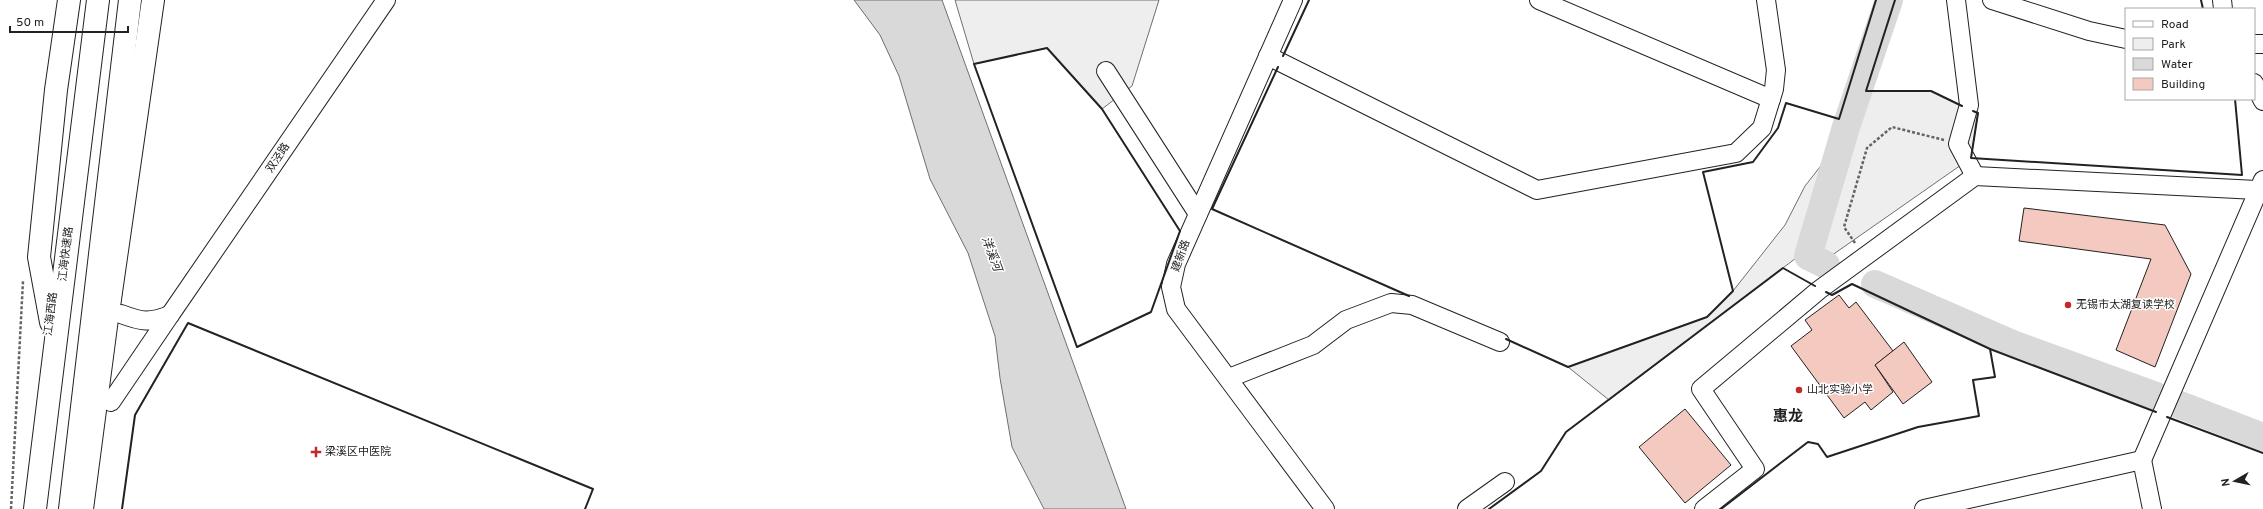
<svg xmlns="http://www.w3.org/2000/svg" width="2263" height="509" font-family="Overpass,'Noto Sans SC',sans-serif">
	<rect width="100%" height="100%" fill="#fff"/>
	<g fill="#eee" stroke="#6f6f6f">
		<path d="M955 0H1159L1132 86 1102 109 1047 48 974 64Z"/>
		<path d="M1866 91H1931L1978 113 1971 158 1828 258 1817 253Z"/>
		<path d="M1827 158 1800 255 1609 400 1568 367 1707 317 1733 291 1785 225 1805 186Z"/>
	</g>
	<path fill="#d9d9d9" stroke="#6f6f6f" d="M854 0H942L1126 509H1044L1012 447 1000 378 995 336 968 253 930 179 899 76 880 35Z"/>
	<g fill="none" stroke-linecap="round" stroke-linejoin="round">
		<g stroke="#d9d9d9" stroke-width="28">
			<path d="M1826 265 1808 256 1846 127 1889 0"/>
			<path d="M1875 284 2015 345 2156 396"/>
			<path d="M2180 405 2263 437"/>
		</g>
	</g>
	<g fill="#f3c9c0" stroke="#222">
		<path d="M2024 208 2165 225 2191 274 2155 367 2116 350 2151 259 2019 241Z"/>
		<path d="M1839 295 1849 308 1856 302 1893 351 1875 365 1893 392 1871 410 1865 402 1844 418 1791 346 1812 330 1805 320Z"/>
		<path d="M1904 342 1932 382 1903 404 1875 365Z"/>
		<path d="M1685 409 1731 465 1685 503 1639 447Z"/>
	</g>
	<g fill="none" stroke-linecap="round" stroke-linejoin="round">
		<g stroke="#222" stroke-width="20">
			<g id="minor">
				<path d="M1293 0 1176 264 1171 287 1176 309 1325 509"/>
				<path d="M1539 0 1771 99"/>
				<path d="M1956 0 1969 105 1958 144 1975 176"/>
				<path d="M1992 0 2089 31 2126 39"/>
				<path d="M2222 0 2223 9"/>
				<path d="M2254 44H2263"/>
				<path d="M1268 56 1537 190 1736 153 1762 128 1774 89 1776 70 1766 0"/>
				<path d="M1106 71 1198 214"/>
				<path d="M2254 83 2263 101"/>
				<path d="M170 315 386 0"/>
				<path d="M1229 378 1313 345 1346 320 1391 303 1412 305 1500 342"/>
				<path d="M111 402 170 315C149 323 142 322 121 314"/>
				<path d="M2142 460 2263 180"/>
				<path d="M1467 509 1505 482"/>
				<path d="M1704 509 1755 469 1701 389 1819 290 1975 176 2257 190"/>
				<path d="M1924 509 2142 460 2152 509"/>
			</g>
		</g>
		<g stroke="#222" stroke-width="24">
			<path id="major" d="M82 509 111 288"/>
		</g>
		<g stroke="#222" stroke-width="24">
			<g id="highway">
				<path d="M109 306 153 0"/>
				<path d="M51 322 39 257 56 90 69 0"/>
				<path d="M35 509 98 0"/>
				<path d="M70 509 130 0"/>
			</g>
		</g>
		<g stroke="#646464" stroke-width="2.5" stroke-dasharray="3 2" stroke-linecap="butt">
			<path d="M1855 243 1844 227 1867 148 1892 127 1944 140"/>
			<path d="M11 509 23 281"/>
		</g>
		<use href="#minor" stroke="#fff" stroke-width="18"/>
		<use href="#major" stroke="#fff" stroke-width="22"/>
		<use href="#highway" stroke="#fff" stroke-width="22"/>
		<g stroke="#222" stroke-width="2">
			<path d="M1895 0 1866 91H1931L1962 106"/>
			<path d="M2201 0 2203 9"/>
			<path d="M1047 48 1102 109 1180 231 1151 312 1077 347 974 64Z"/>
			<path d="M1283 56 1309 0"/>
			<path d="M1278 67 1212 209 1409 296"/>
			<path d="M1973 111 1978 113 1971 158 2242 175 2235 99"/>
			<path d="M1506 339 1568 367 1707 317 1733 291 1703 172 1753 162 1778 128 1786 103 1839 119 1876 0"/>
			<path d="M1990 349 2156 412"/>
			<path d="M2167 417 2263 453"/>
			<path d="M122 509 135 415 188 323 593 489 585 509"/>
			<path d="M1489 509 1541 471 1566 432 1783 268 1815 286"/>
			<path d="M1721 509 1808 442 1818 444 1827 457 1918 427 1979 416 1973 380 1995 377 1990 349 1852 284 1832 295 1826 292"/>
		</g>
	</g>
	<g fill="#c62828" stroke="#fff" stroke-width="1.5">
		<circle cx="2068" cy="305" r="4"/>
		<circle cx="1799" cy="390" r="4"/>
		<path d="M314 446h4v4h4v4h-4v4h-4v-4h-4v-4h4z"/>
	</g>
	<g text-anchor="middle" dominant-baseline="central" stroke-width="3" stroke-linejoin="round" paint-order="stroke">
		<g font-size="11" fill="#222" stroke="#fff">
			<text transform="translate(278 158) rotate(-56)">双泾路</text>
			<text transform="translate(66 254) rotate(-83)">江海快速路</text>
			<text transform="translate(1181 256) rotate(-70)">建新路</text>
			<text transform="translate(51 314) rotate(-83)">江海西路</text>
		</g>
		<g font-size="11" fill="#222" stroke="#fff" text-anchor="start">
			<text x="2076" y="305">无锡市太湖复读学校</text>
			<text x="1807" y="390">山北实验小学</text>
			<text x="325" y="452">梁溪区中医院</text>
		</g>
		<g font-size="12" font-style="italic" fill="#222" stroke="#fff">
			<text transform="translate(991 254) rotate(69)">洋溪河</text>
		</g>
		<g font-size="15" font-weight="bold" fill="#222" stroke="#fff">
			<text x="1788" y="417">惠龙</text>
		</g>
	</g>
	<rect x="2125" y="8" width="130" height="92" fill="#ffffff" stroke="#a7a7a7"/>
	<rect x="2133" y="21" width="20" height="6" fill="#ffffff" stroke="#a7a7a7"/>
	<text x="2161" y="28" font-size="12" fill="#222222">Road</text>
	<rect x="2133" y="38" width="20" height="12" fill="#eeeeee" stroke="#a7a7a7"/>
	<text x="2161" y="48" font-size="12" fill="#222222">Park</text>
	<rect x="2133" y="58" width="20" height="12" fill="#d9d9d9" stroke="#a7a7a7"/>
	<text x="2161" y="68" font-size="12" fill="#222222">Water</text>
	<rect x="2133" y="78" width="20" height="12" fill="#f3c9c0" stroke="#a7a7a7"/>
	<text x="2161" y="88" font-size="12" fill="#222222">Building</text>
	<g transform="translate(2235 481) rotate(261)" stroke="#ffffff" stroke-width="3" paint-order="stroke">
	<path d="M0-3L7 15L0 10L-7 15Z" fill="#222222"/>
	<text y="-6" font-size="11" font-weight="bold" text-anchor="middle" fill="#222222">N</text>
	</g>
	<path d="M10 26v6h118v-6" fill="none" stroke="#222222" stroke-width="2"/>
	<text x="16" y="26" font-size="12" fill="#222222" stroke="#ffffff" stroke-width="3" paint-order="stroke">50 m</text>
</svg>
